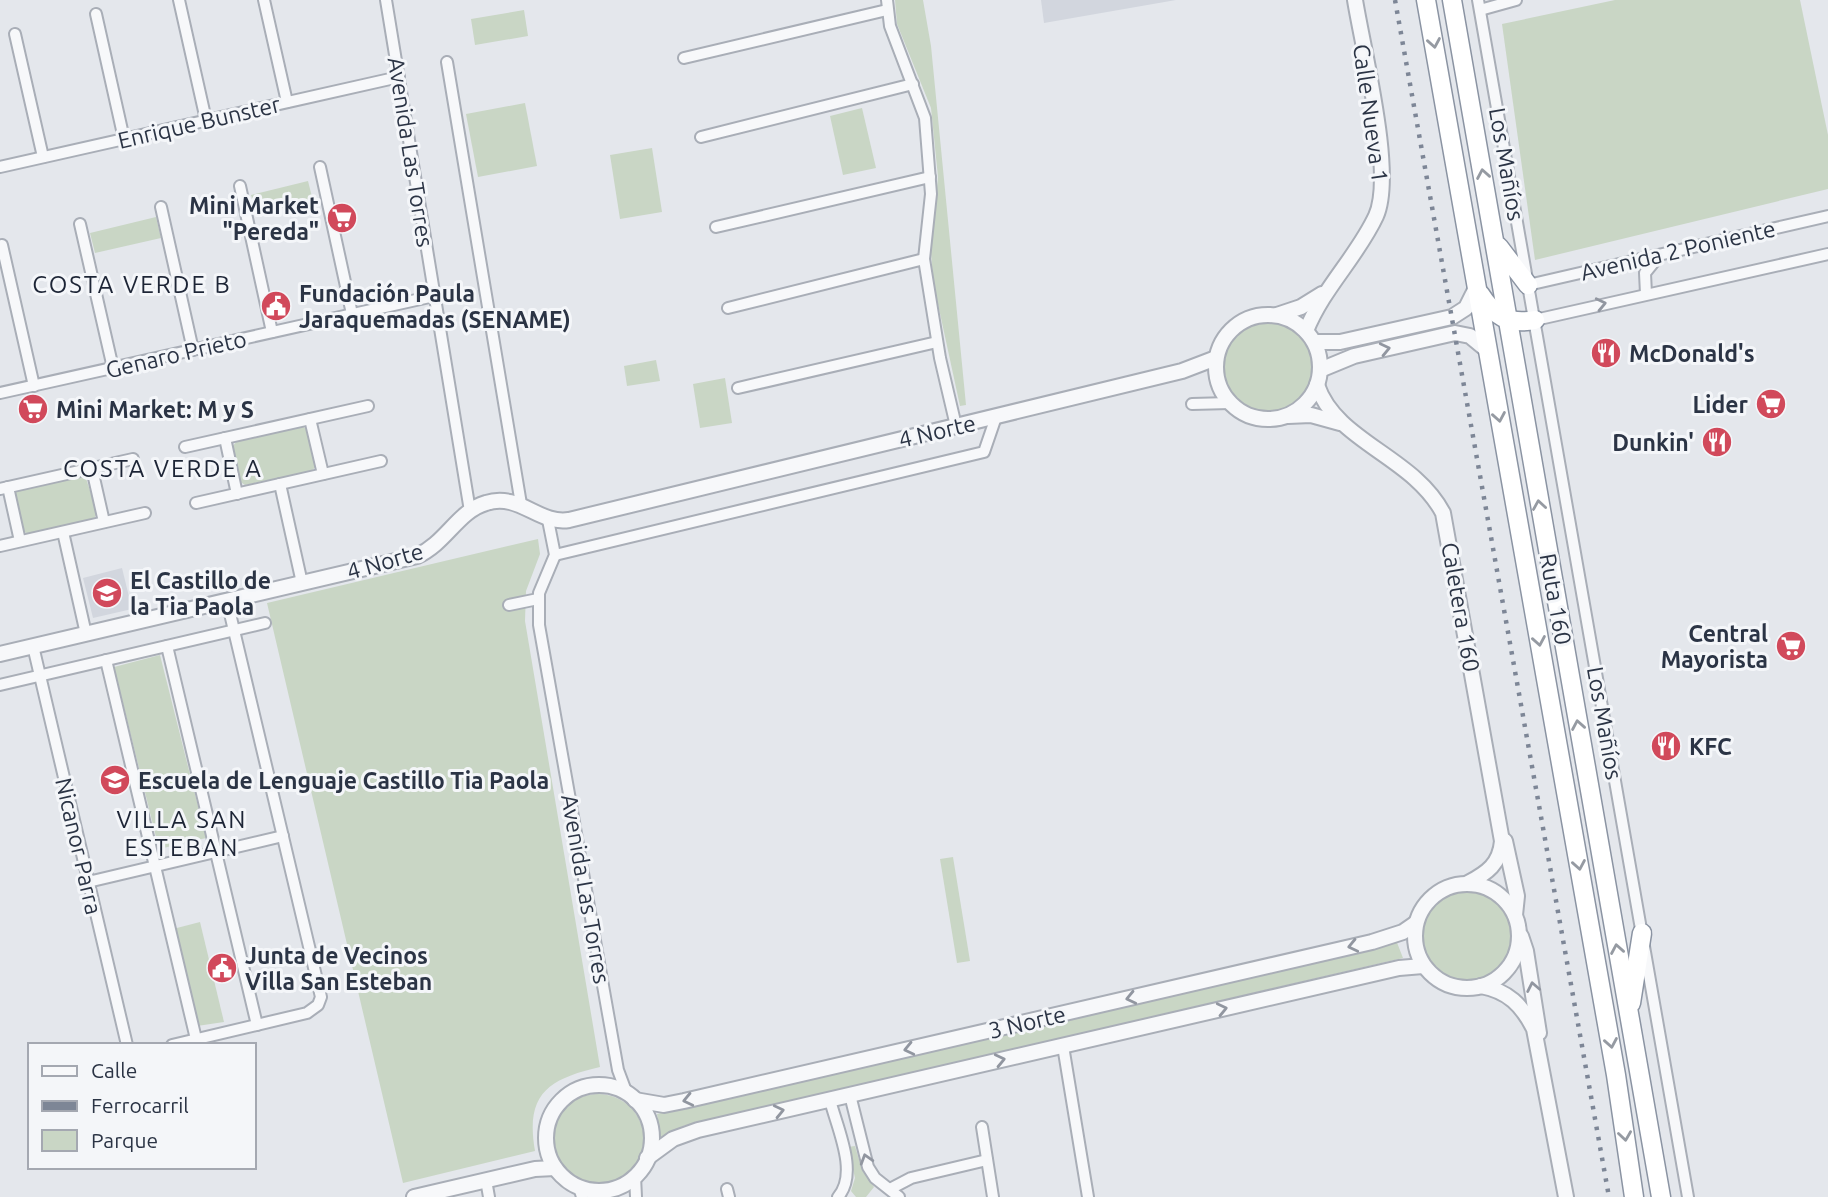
<svg xmlns="http://www.w3.org/2000/svg" width="1828" height="1197" font-family="Ubuntu,sans-serif">
	<rect width="100%" height="100%" fill="#e4e7ec"/>
	<g fill="#d2d6de">
		<path d="M1041 0H1176L1044 23Z"/>
		<path d="M122 568 132 609 93 618 83 578Z"/>
	</g>
	<g fill="#c9d6c5">
		<path d="M895 0H923L931 46 966 405 960 406 933 281 931 252 938 177 931 108 897 24Z"/>
		<path d="M1615 0H1800L1828 135V189L1535 260 1502 24Z"/>
		<path d="M524 10 528 36 475 45 471 19Z"/>
		<path d="M525 103 537 166 478 177 466 114Z"/>
		<path d="M862 108 876 168 843 175 830 116Z"/>
		<path d="M652 148 662 212 620 219 610 155Z"/>
		<path d="M308 181 313 201 257 214 251 195Z"/>
		<path d="M156 217 161 238 95 253 90 233Z"/>
		<circle cx="1268" cy="368" r="46"/>
		<path d="M656 360 660 381 627 386 624 366Z"/>
		<path d="M725 378 732 423 700 428 693 384Z"/>
		<path d="M303 427 309 430 317 466 311 471 245 485 239 481 231 448 237 441Z"/>
		<path d="M85 475 97 513 94 519 29 534 22 531 14 497 16 491Z"/>
		<path d="M538 539 540 554 526 591 525 621 600 1067C548 1079 525 1094 535 1151L403 1183 267 603Z"/>
		<path d="M160 655 206 838 159 849 114 667Z"/>
		<path d="M953 857 970 961 957 963 940 859Z"/>
		<circle cx="1467" cy="936" r="45"/>
		<path d="M200 922 224 1022 197 1026 173 929Z"/>
		<path d="M1396 940 1403 958 683 1126 660 1139 657 1114 665 1112 1119 1008Z"/>
		<circle cx="598" cy="1140" r="46"/>
		<path d="M855 1146 862 1170 874 1187 866 1197H856L851 1191 855 1178 848 1147Z"/>
	</g>
	<g fill="none" stroke-linecap="round" stroke-linejoin="round">
		<g stroke="#a9aeb7" stroke-width="14">
			<g id="minor">
				<path d="M179 0 206 120"/>
				<path d="M264 0 287 102"/>
				<path d="M386 0 470 511"/>
				<path d="M887 0 890 26 925 118 931 194 924 259 940 358 956 426"/>
				<path d="M1478 0 1688 1197"/>
				<path d="M1480 10 1516 0"/>
				<path d="M96 14 124 139"/>
				<path d="M15 34 43 157"/>
				<path d="M684 58 887 10"/>
				<path d="M447 62 521 504"/>
				<path d="M701 137 913 84"/>
				<path d="M0 167 399 77"/>
				<path d="M320 167 352 314"/>
				<path d="M240 186 272 332"/>
				<path d="M161 207 193 350"/>
				<path d="M80 224 113 368"/>
				<path d="M716 227 930 177"/>
				<path d="M2 245 34 386"/>
				<path d="M1528 285 1828 216"/>
				<path d="M1646 294 1645 273 1658 257"/>
				<path d="M728 308 924 259"/>
				<path d="M1535 320 1828 254"/>
				<path d="M738 388 937 342"/>
				<path d="M0 393 434 296"/>
				<path d="M1192 404 1230 403"/>
				<path d="M310 419 323 474"/>
				<path d="M225 438 237 494"/>
				<path d="M185 447 368 406"/>
				<path d="M92 469 104 522"/>
				<path d="M280 484 302 583"/>
				<path d="M8 487 20 541"/>
				<path d="M0 489 133 459"/>
				<path d="M196 503 381 461"/>
				<path d="M548 520 555 555 539 593V625L618 1070 627 1094"/>
				<path d="M63 532 86 634"/>
				<path d="M0 546 145 513"/>
				<path d="M555 555 984 452 996 417"/>
				<path d="M509 605 538 599"/>
				<path d="M33 646 127 1045"/>
				<path d="M167 646 257 1025"/>
				<path d="M106 660 196 1039"/>
				<path d="M0 685 265 623"/>
				<path d="M88 882 283 836"/>
				<path d="M172 1045 307 1013 318 1005 321 997 227 601"/>
				<path d="M1063 1046 1088 1197"/>
				<path d="M850 1095 868 1167 875 1178 899 1197"/>
				<path d="M830 1100C837 1128 859 1173 838 1197"/>
				<path d="M982 1127 993 1197"/>
				<path d="M635 1176 636 1197"/>
				<path d="M486 1180 489 1197"/>
				<path d="M579 1187 582 1197"/>
				<path d="M727 1189 729 1197"/>
				<path d="M890 1189 911 1178 987 1160"/>
			</g>
		</g>
		<g stroke="#a9aeb7" stroke-width="18">
			<g id="tertiary">
				<circle cx="1268" cy="367" r="52"/>
				<path d="M1277 315 1301 307 1322 294"/>
				<path d="M1306 331C1323 288 1357 257 1376 216 1395 174 1363 50 1355 0"/>
				<path d="M1315 342H1340L1452 317 1466 308 1476 288"/>
				<path d="M1320 370 1354 356 1455 333 1470 336 1487 350"/>
				<path d="M1317 385C1336 442 1413 456 1443 513L1502 841C1500 864 1487 873 1468 883"/>
				<path d="M1288 416 1311 415 1340 423"/>
				<path d="M0 654 417 556C446 543 458 511 486 503 519 492 539 525 569 520L1182 371 1216 358"/>
				<path d="M1505 841 1517 896 1515 915"/>
				<circle cx="1467" cy="936" r="52"/>
				<path d="M1521 936 1526 951 1539 1033"/>
				<path d="M1481 986C1508 991 1522 1005 1534 1029L1566 1197"/>
				<circle cx="599" cy="1138" r="53"/>
				<path d="M635 1100 664 1105 684 1101 1372 942 1403 932 1416 923"/>
				<path d="M647 1158 673 1139 698 1130 1399 968 1423 966"/>
				<path d="M414 1197 535 1169 555 1168"/>
			</g>
		</g>
		<g stroke="#8b94a3" stroke-width="21">
			<g id="trunk">
				<path d="M1426 0 1616 1075 1634 1197"/>
				<path d="M1452 0 1661 1197"/>
				<path d="M1499 247 1528 285"/>
				<path d="M1480 294C1494 316 1508 325 1535 320"/>
				<path d="M1631 1003 1642 933"/>
			</g>
		</g>
		<use href="#minor" stroke="#f7f8fa" stroke-width="10"/>
		<use href="#tertiary" stroke="#f7f8fa" stroke-width="14"/>
		<use href="#trunk" stroke="#fff" stroke-width="18"/>
		<path stroke="#7d8696" stroke-width="4.5" stroke-dasharray="3.5 7" stroke-linecap="butt" d="M1395 0 1609 1197"/>
	</g>
	<defs><path id="oneway-chevron" d="M-2-3.5L2.5 0L-2 3.5" fill="none" stroke-width="1.6" stroke-linecap="round" stroke-linejoin="round" transform="scale(1.75)"/></defs>
	<g stroke="#959aa2">
		<use href="#oneway-chevron" transform="translate(1434 43) rotate(80)"/>
		<use href="#oneway-chevron" transform="translate(1483 174) rotate(-100)"/>
		<use href="#oneway-chevron" transform="translate(1499 417) rotate(80)"/>
		<use href="#oneway-chevron" transform="translate(1539 505) rotate(-99)"/>
		<use href="#oneway-chevron" transform="translate(1539 641) rotate(80)"/>
		<use href="#oneway-chevron" transform="translate(1578 725) rotate(-100)"/>
		<use href="#oneway-chevron" transform="translate(1579 865) rotate(80)"/>
		<use href="#oneway-chevron" transform="translate(1617 949) rotate(-100)"/>
		<use href="#oneway-chevron" transform="translate(1611 1043) rotate(80)"/>
		<use href="#oneway-chevron" transform="translate(1625 1136) rotate(82)"/>
	</g>
	<g stroke="#9196a0">
		<use href="#oneway-chevron" transform="translate(1601 304) rotate(-13)"/>
		<use href="#oneway-chevron" transform="translate(1385 349) rotate(-13)"/>
		<use href="#oneway-chevron" transform="translate(1353 946) rotate(167)"/>
		<use href="#oneway-chevron" transform="translate(1533 987) rotate(-101)"/>
		<use href="#oneway-chevron" transform="translate(1131 998) rotate(167)"/>
		<use href="#oneway-chevron" transform="translate(1222 1009) rotate(-13)"/>
		<use href="#oneway-chevron" transform="translate(909 1049) rotate(167)"/>
		<use href="#oneway-chevron" transform="translate(1000 1060) rotate(-13)"/>
		<use href="#oneway-chevron" transform="translate(688 1100) rotate(167)"/>
		<use href="#oneway-chevron" transform="translate(779 1111) rotate(-13)"/>
		<use href="#oneway-chevron" transform="translate(866 1159) rotate(-107)"/>
	</g>
	<defs>
		<g id="supermarket-disc" transform="scale(1.575)"><circle r="9.5" fill="#d1495b" stroke="#f4f6f9"/><path d="M-6-5.5h2.5l.6 2H6L4.5 2H-2.5L-4.4-4H-6ZM-1.5 3.2a1.3 1.3 0 1 0 .1 0ZM3 3.2a1.3 1.3 0 1 0 .1 0Z" fill="#fff"/></g>
		<g id="civic-disc" transform="scale(1.575)"><circle r="9.5" fill="#d1495b" stroke="#f4f6f9"/><path d="M-.6-6.5H3V-4.5H.6V-3L4-1V1h2V6H-6V1h2V-1L-.6-3ZM-1.2 2.5V6h2.4V2.5Z" fill="#fff"/></g>
		<g id="restaurant-disc" transform="scale(1.575)"><circle r="9.5" fill="#d1495b" stroke="#f4f6f9"/><path d="M-5-6h1v4h1v-4h1v4h1v-4h1v5L-1.5 .5V6h-2V.5L-5-1ZM5-6V6H3V1.5H1.5Q1.5-4 5-6Z" fill="#fff"/></g>
		<g id="school-disc" transform="scale(1.575)"><circle r="9.5" fill="#d1495b" stroke="#f4f6f9"/><path d="M0-5L7-2L0 1L-7-2ZM-4 1L0 2.5L4 1V4Q0 6-4 4Z" fill="#fff"/></g>
	</defs>
	<g fill-rule="evenodd">
		<use href="#supermarket-disc" x="342" y="218"/>
		<use href="#civic-disc" x="276" y="306"/>
		<use href="#restaurant-disc" x="1606" y="353"/>
		<use href="#supermarket-disc" x="1771" y="404"/>
		<use href="#supermarket-disc" x="33" y="409"/>
		<use href="#restaurant-disc" x="1717" y="442"/>
		<use href="#school-disc" x="107" y="593"/>
		<use href="#supermarket-disc" x="1791" y="646"/>
		<use href="#restaurant-disc" x="1666" y="746"/>
		<use href="#school-disc" x="115" y="780"/>
		<use href="#civic-disc" x="222" y="968"/>
	</g>
	<g text-anchor="middle" dominant-baseline="central" stroke-width="6" stroke-linejoin="round" paint-order="stroke">
		<g font-size="23" fill="#2b3445" stroke="#f4f6f9">
			<text transform="translate(1371 113) rotate(82)">Calle Nueva 1</text>
			<text transform="translate(199 122) rotate(-13)">Enrique Bunster</text>
			<text transform="translate(411 152) rotate(81)">Avenida Las Torres</text>
			<text transform="translate(1507 164) rotate(80)">Los Mañíos</text>
			<text transform="translate(1678 250) rotate(-13)">Avenida 2 Poniente</text>
			<text transform="translate(176 354) rotate(-13)">Genaro Prieto</text>
			<text transform="translate(937 431) rotate(-13)">4 Norte</text>
			<text transform="translate(385 561) rotate(-16)">4 Norte</text>
			<text transform="translate(1556 599) rotate(80)">Ruta 160</text>
			<text transform="translate(1461 607) rotate(80)">Caletera 160</text>
			<text transform="translate(1605 723) rotate(80)">Los Mañíos</text>
			<text transform="translate(79 846) rotate(77)">Nicanor Parra</text>
			<text transform="translate(586 889) rotate(80)">Avenida Las Torres</text>
			<text transform="translate(1027 1022) rotate(-13)">3 Norte</text>
		</g>
		<g font-size="23" font-weight="bold" fill="#2b3445" stroke="#f4f6f9" text-anchor="start">
			<text x="319" y="205" text-anchor="end">Mini Market<tspan x="319" dy="26">"Pereda"</tspan></text>
			<text x="299" y="293">Fundación Paula<tspan x="299" dy="26">Jaraquemadas (SENAME)</tspan></text>
			<text x="1629" y="353">McDonald's</text>
			<text x="1748" y="404" text-anchor="end">Lider</text>
			<text x="56" y="409">Mini Market: M y S</text>
			<text x="1694" y="442" text-anchor="end">Dunkin'</text>
			<text x="130" y="580">El Castillo de<tspan x="130" dy="26">la Tia Paola</tspan></text>
			<text x="1768" y="633" text-anchor="end">Central<tspan x="1768" dy="26">Mayorista</tspan></text>
			<text x="1689" y="746">KFC</text>
			<text x="138" y="780">Escuela de Lenguaje Castillo Tia Paola</text>
			<text x="245" y="955">Junta de Vecinos<tspan x="245" dy="26">Villa San Esteban</tspan></text>
		</g>
		<g font-size="24" letter-spacing="2" fill="#1d2536" stroke="#f4f6f9">
			<text x="132" y="284">COSTA VERDE B</text>
			<text x="163" y="468">COSTA VERDE A</text>
			<text x="182" y="819">VILLA SAN<tspan x="182" dy="28">ESTEBAN</tspan></text>
		</g>
	</g>
	<rect x="28" y="1043" width="228" height="126" fill="#f4f6f9" stroke="#a4a8b1" stroke-width="2"/>
	<rect x="42" y="1066" width="35" height="10" fill="#f7f8fa" stroke="#a4a8b1" stroke-width="2"/>
	<text x="91" y="1078" font-size="21" fill="#2b3445">Calle</text>
	<rect x="42" y="1101" width="35" height="10" fill="#7d8696" stroke="#a4a8b1" stroke-width="2"/>
	<text x="91" y="1113" font-size="21" fill="#2b3445">Ferrocarril</text>
	<rect x="42" y="1130" width="35" height="21" fill="#c9d6c5" stroke="#a4a8b1" stroke-width="2"/>
	<text x="91" y="1148" font-size="21" fill="#2b3445">Parque</text>
</svg>
